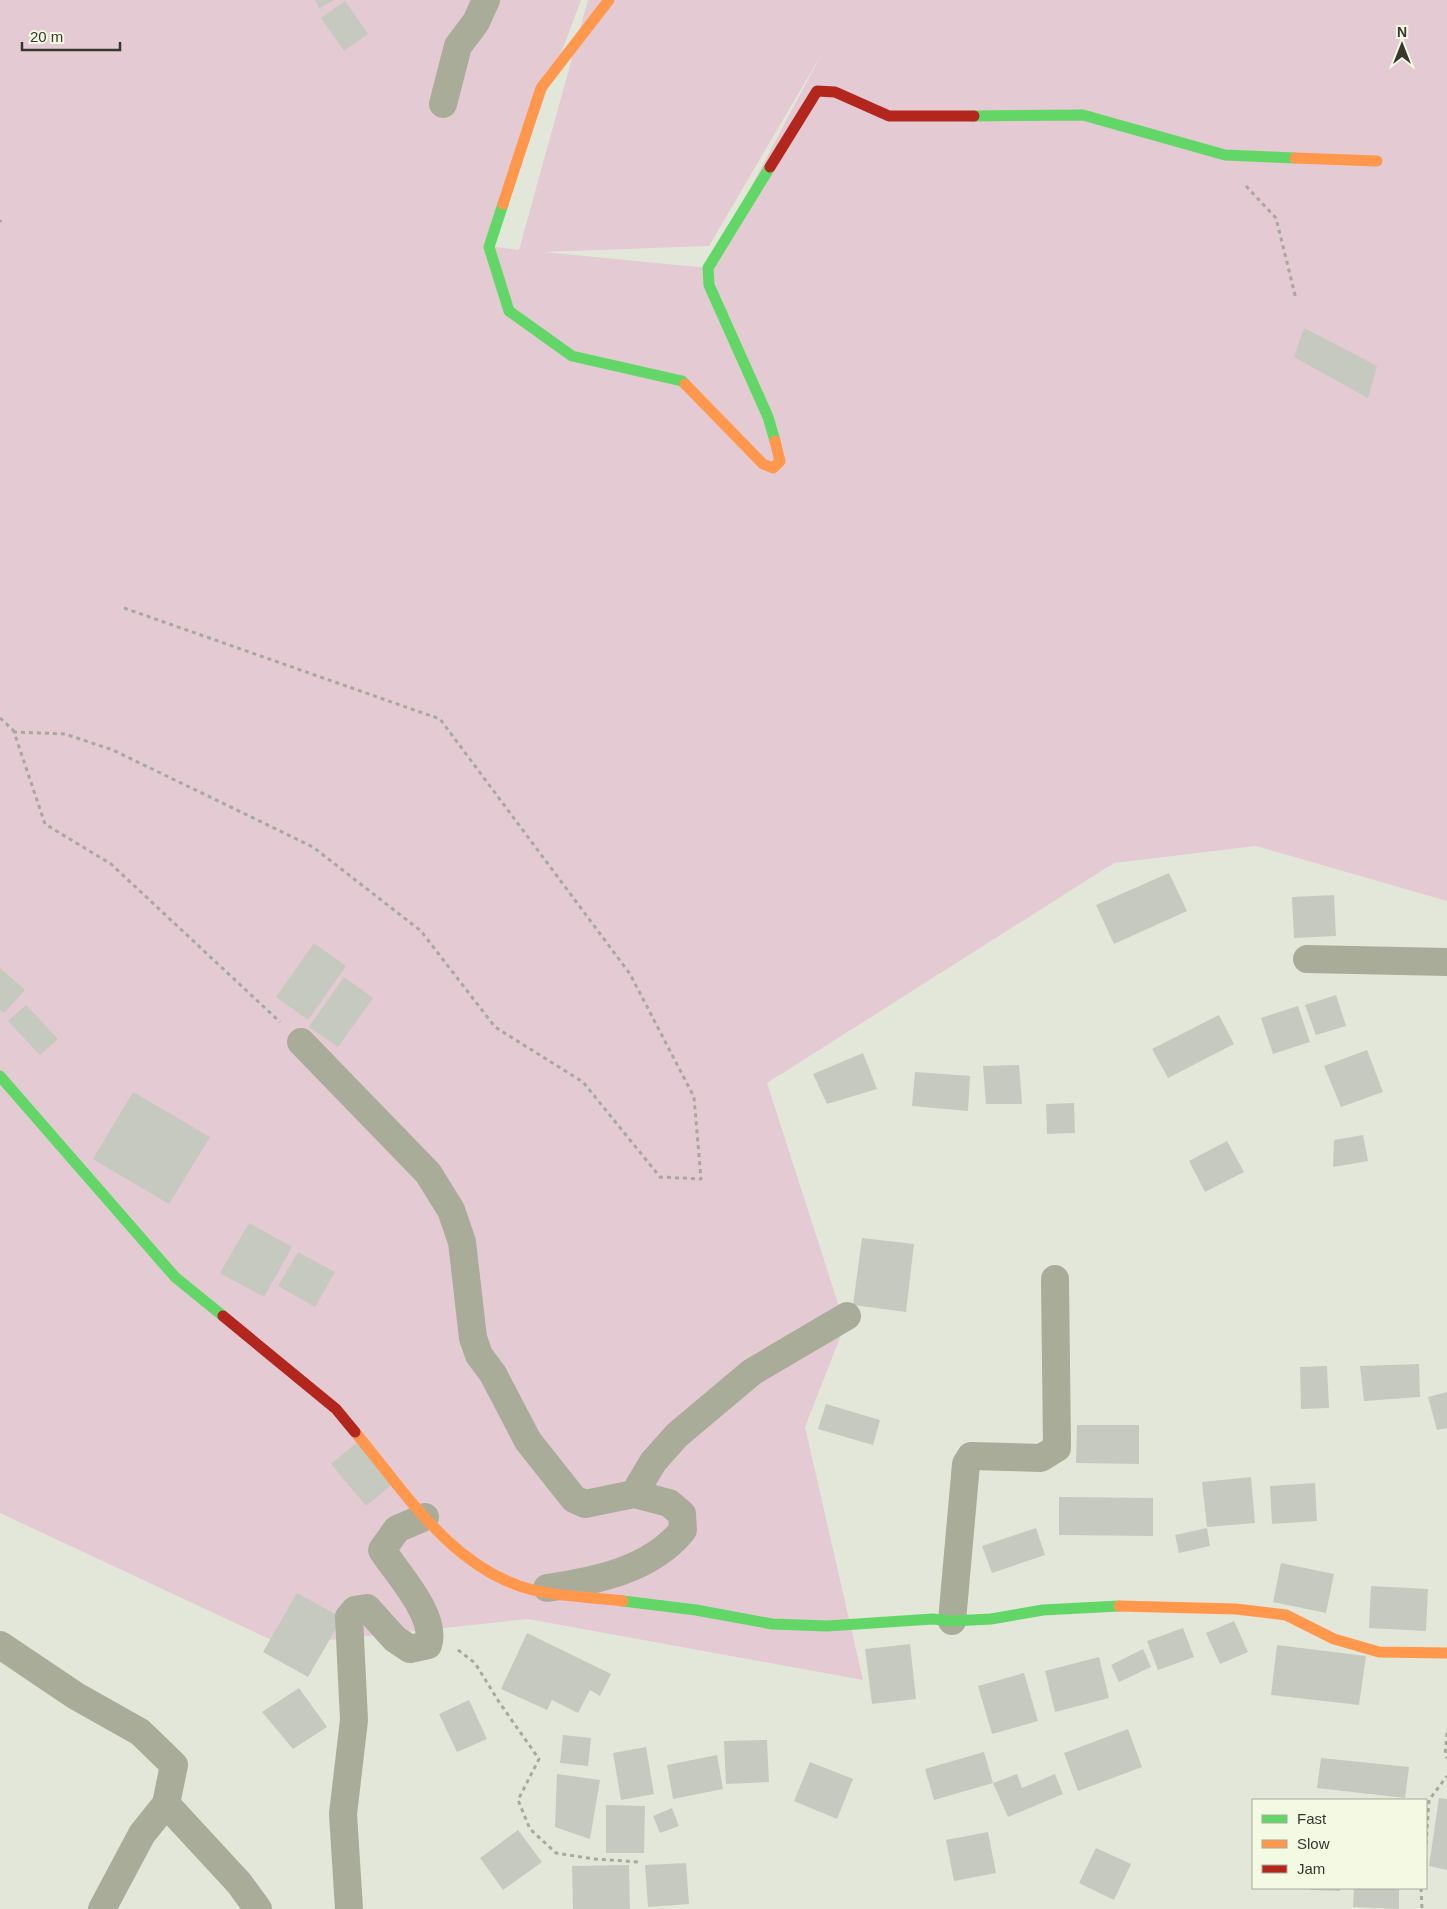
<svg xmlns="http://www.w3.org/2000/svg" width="1447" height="1909" font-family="Helvetica,sans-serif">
	<rect width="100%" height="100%" fill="#e3e7da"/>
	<path fill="#e4cad3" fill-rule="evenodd" d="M0 0H581L489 246 519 250 588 0H1447V901L1256 846 1114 863 767 1083 845 1325 805 1427 863 1680 528 1619 282 1645 0 1513ZM821 55 708 268 543 252 709 246Z"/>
	<g fill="#c6c9bf">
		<path d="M315 0H334L319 8Z"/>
		<path d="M345 1 368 34 344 51 321 18Z"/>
		<path d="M1304 328 1377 366 1368 398 1294 357Z"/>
		<path d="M1169 873 1187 911 1114 944 1096 905Z"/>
		<path d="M1334 895 1336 936 1294 938 1292 897Z"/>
		<path d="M314 943 346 966 308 1020 276 997Z"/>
		<path d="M0 968 25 990 4 1013 0 1010Z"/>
		<path d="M344 977 373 998 338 1047 309 1027Z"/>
		<path d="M1336 995 1346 1026 1316 1035 1305 1005Z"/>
		<path d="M26 1005 58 1039 40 1055 8 1021Z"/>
		<path d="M1298 1006 1310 1042 1273 1054 1261 1018Z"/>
		<path d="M1219 1015 1234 1044 1168 1078 1152 1049Z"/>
		<path d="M1367 1050 1383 1092 1341 1107 1324 1066Z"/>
		<path d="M863 1053 877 1089 827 1104 813 1074Z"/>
		<path d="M1019 1065 1022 1104H986L983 1066Z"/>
		<path d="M915 1072 970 1076 968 1111 912 1106Z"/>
		<path d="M133 1092 210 1137 169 1204 93 1159Z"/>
		<path d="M1074 1103 1075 1133 1047 1134 1046 1104Z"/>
		<path d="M1363 1135 1368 1161 1333 1167 1334 1140Z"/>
		<path d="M1227 1141 1244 1172 1205 1192 1189 1161Z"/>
		<path d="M249 1223 292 1247 264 1297 220 1273Z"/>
		<path d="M862 1238 914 1244 906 1312 853 1305Z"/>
		<path d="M298 1252 335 1272 315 1307 278 1286Z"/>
		<path d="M1419 1364 1420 1397 1364 1401 1360 1366Z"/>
		<path d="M1327 1366 1329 1408 1301 1409 1300 1367Z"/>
		<path d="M1447 1392V1428L1437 1430 1428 1397Z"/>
		<path d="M826 1404 880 1420 873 1445 818 1429Z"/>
		<path d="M1077 1425H1139V1464L1076 1463Z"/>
		<path d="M360 1440 395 1482 366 1506 331 1464Z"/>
		<path d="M1251 1477 1255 1523 1207 1527 1202 1482Z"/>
		<path d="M1315 1483 1317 1521 1272 1524 1270 1486Z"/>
		<path d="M1059 1497 1153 1498V1536L1059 1535Z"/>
		<path d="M1036 1528 1045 1555 992 1573 982 1546Z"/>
		<path d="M1207 1528 1210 1546 1179 1553 1175 1535Z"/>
		<path d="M1281 1563 1334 1574 1326 1613 1273 1602Z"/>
		<path d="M1371 1586 1428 1589 1426 1631 1369 1628Z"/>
		<path d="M297 1593 342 1618 308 1677 263 1652Z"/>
		<path d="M1234 1621 1248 1652 1220 1664 1206 1633Z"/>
		<path d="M1183 1628 1194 1657 1158 1670 1147 1641Z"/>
		<path d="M527 1633 611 1674 600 1696 590 1690 578 1713 552 1700 547 1710 501 1689Z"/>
		<path d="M910 1644 916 1699 872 1704 865 1649Z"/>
		<path d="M1277 1645 1366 1656 1359 1705 1271 1695Z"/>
		<path d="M1143 1649 1151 1667 1119 1682 1111 1665Z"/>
		<path d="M1099 1657 1109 1698 1055 1712 1045 1671Z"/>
		<path d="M1024 1673 1038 1721 992 1734 978 1686Z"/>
		<path d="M299 1688 327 1727 293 1749 262 1712Z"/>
		<path d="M469 1700 487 1739 457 1752 439 1714Z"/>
		<path d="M1128 1729 1142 1767 1078 1791 1064 1753Z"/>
		<path d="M563 1735 591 1738 588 1766 560 1763Z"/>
		<path d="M767 1740 769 1782 726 1784 724 1741Z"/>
		<path d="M646 1747 654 1794 621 1800 613 1753Z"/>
		<path d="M984 1752 993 1783 1017 1774 1022 1788 1055 1774 1063 1794 1008 1817 993 1783 934 1800 925 1769Z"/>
		<path d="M717 1755 723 1789 673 1799 667 1765Z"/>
		<path d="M1321 1758 1409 1767 1405 1798 1317 1788Z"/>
		<path d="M810 1762 853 1779 837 1819 794 1801Z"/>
		<path d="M557 1774 600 1780 590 1839 555 1827Z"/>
		<path d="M1439 1798 1447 1799V1870L1429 1866Z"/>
		<path d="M606 1805 645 1806 644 1853H606Z"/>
		<path d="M672 1808 679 1826 660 1833 653 1816Z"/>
		<path d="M518 1830 542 1862 503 1890 480 1858Z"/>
		<path d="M988 1832 996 1873 954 1881 946 1840Z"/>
		<path d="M1096 1848 1131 1864 1114 1900 1079 1883Z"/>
		<path d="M686 1863 689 1904 648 1907 645 1865Z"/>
		<path d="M629 1865 630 1909H573L572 1866Z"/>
		<path d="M1310 1888H1340V1891L1310 1890Z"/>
		<path d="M1354 1888H1399V1909L1353 1907Z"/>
	</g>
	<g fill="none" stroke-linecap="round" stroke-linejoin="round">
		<g stroke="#a6a99b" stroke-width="3" stroke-dasharray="4 4" stroke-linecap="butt">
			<path d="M1246 186 1276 218 1296 299"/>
			<path d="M0 222 1 220"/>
			<path d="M124 608 440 719 630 974 694 1097 701 1179 660 1177 583 1082 495 1027 421 931 313 847 113 750 65 734 14 732 45 824 111 864 280 1022"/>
			<path d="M0 718 14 731"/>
			<path d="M458 1650 475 1663 499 1702 539 1759 518 1800 530 1829 556 1853 594 1859 639 1862"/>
			<path d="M1447 1733 1445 1755 1447 1758"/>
			<path d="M1426 1844 1429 1800 1447 1776"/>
			<path d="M1421 1888 1422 1909"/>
		</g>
		<g stroke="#a8ac99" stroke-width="28">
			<path d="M443 104 458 46 476 22 486 0"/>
			<path d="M1307 959 1447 962"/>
			<path d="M301 1042 428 1173 451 1210 462 1242 473 1338 479 1355 493 1374 528 1441 574 1499 585 1504 634 1494 669 1503 682 1514 683 1530C651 1570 595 1581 547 1588"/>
			<path d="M634 1494 653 1462 677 1435 752 1372 847 1316"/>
			<path d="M952 1621 966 1464 971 1456 1041 1458 1057 1448 1055 1279"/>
			<path d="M0 1645 76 1696 140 1732 174 1765 166 1804"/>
			<path d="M102 1909 142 1834 166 1804 239 1883 258 1909"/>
			<path d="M349 1909 343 1814 354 1720 349 1617 355 1610 367 1608 395 1639 410 1649 428 1645C438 1617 397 1573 382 1550L397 1529 425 1517"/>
		</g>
		<g stroke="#63d668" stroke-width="11">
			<path d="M974 116 1083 115 1225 155 1295 158"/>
			<path d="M770 167 708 268 709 285 768 417 775 441"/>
			<path d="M503 204 489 247 509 311 572 356 682 381 685 384"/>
			<path d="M0 1076 175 1277 223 1316"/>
			<path d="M623 1601 696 1610 772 1624 827 1626 933 1619 952 1621 991 1619 1043 1610 1119 1606"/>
		</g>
		<g stroke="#ff974d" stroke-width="11">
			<path d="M1295 158 1377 161"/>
			<path d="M503 204 541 88 609 0"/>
			<path d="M685 384 763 464 773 468 780 461 775 441"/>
			<path d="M355 1432C404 1491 453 1570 533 1590 561 1597 594 1597 623 1601"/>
			<path d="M1119 1606 1236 1609 1286 1615 1334 1639 1379 1652 1447 1653"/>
		</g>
		<g stroke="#b3261e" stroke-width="11">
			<path d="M770 167 817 91 835 92 889 116H974"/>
			<path d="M223 1316 336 1409 355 1432"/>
		</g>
	</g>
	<rect x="1252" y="1799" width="175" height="90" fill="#f3f9e2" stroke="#a7ac9a"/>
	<rect x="1262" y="1815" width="25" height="8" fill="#63d668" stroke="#a7ac9a"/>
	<text x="1297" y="1824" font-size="15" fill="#36382f">Fast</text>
	<rect x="1262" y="1840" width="25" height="8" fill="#ff974d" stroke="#a7ac9a"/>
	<text x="1297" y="1849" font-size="15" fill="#36382f">Slow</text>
	<rect x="1262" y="1865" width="25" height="8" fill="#b3261e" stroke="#a7ac9a"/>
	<text x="1297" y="1874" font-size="15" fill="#36382f">Jam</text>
	<g transform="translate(1402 45)" stroke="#f3f9e2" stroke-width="4" paint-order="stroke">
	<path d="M0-4L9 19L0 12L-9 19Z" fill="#36382f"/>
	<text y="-8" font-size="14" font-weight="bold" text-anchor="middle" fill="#36382f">N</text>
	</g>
	<path d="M22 42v8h98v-8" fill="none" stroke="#36382f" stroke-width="2.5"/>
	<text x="30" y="42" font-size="15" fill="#36382f" stroke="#f3f9e2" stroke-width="4" paint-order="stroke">20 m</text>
</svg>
